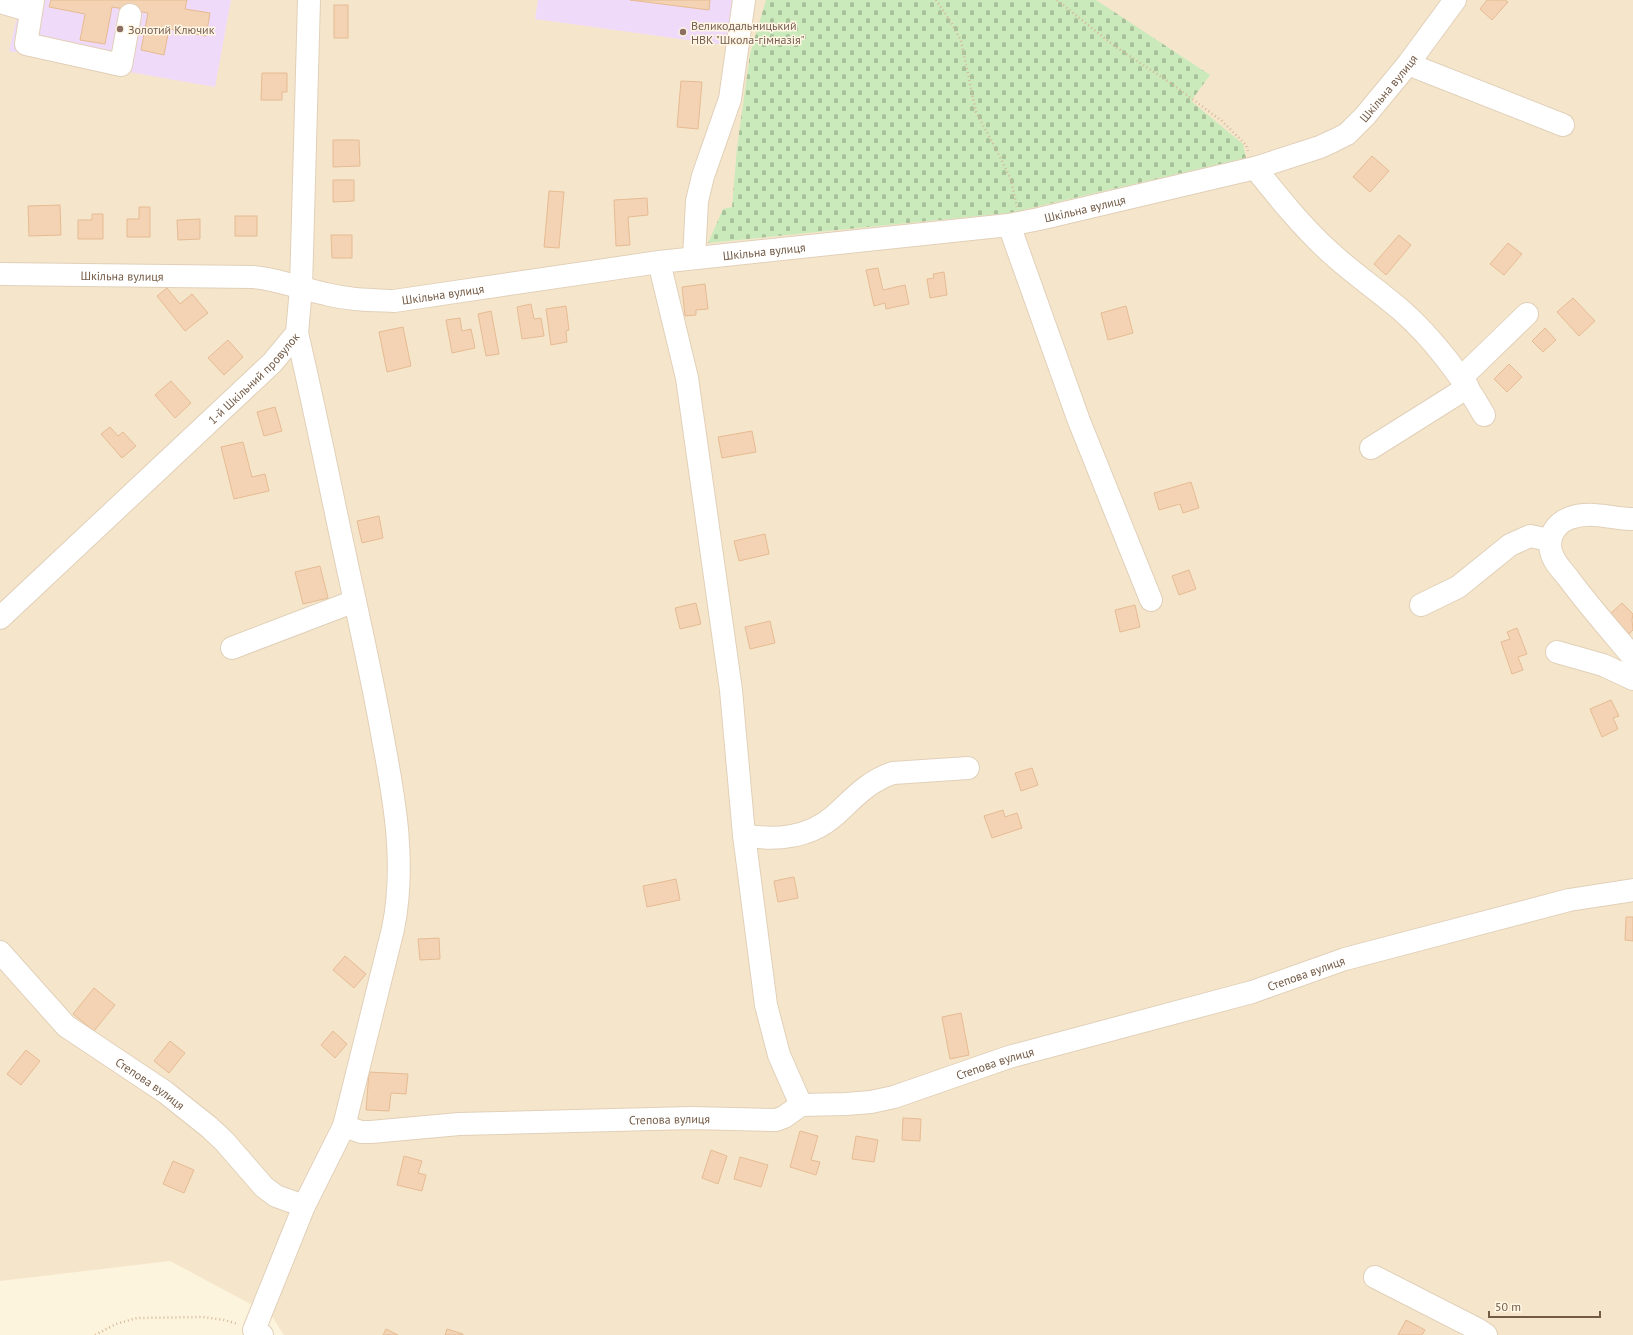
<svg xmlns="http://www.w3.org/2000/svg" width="1633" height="1335" font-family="'PT Sans',sans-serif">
	<defs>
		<pattern id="cemetery-stones" width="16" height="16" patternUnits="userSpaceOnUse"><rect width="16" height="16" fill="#caeabc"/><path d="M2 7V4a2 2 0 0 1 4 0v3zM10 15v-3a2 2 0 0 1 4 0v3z" fill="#a8c19b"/></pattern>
	</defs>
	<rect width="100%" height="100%" fill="#fdf4dd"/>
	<path fill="#f5e6cb" d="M0 0H1633V1335H284L271 1315 170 1261 0 1281Z"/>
	<g fill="#f0daf9">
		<path d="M21 0H231L215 87 9 51Z"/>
		<path d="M538 0H738L731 46 535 19Z"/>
	</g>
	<path fill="url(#cemetery-stones)" d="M766 0H1096L1210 75 1191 101 1243 144 1246 158 1009 213 708 243 723 209 732 207 737 148 750 54Z"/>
	<g fill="#f3d3b4" stroke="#e6bb93">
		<path d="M51 0H187L185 9 210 13 206 36 169 29 164 55 141 50 148 13 112 7 105 44 80 40 85 14 49 7Z"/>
		<path d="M630 0H710L709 10Z"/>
		<path d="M1487 0H1505L1508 2 1492 20 1480 9Z"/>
		<rect x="334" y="5" width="14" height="33"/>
		<path d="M262 73H287V92H282V100H261Z"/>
		<path d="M681 81 702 82 698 129 677 127Z"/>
		<path d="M333 140H359L360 166 333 167Z"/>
		<path d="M1372 156 1389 171 1370 192 1353 177Z"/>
		<path d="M333 180H354V201L333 202Z"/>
		<path d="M549 191 564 192 559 248 544 247Z"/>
		<path d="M647 198 648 215 628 217 630 245 616 246 614 200Z"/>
		<path d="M60 205 61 235 29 236 28 206Z"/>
		<path d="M139 207H150V237H127V219H139Z"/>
		<path d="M92 214H103V239H78V220H92Z"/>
		<rect x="235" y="216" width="22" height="20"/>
		<path d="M200 219V239L178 240 177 220Z"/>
		<path d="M331 235H352V258H332Z"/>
		<path d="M1399 235 1411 245 1386 275 1374 264Z"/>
		<path d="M1508 243 1522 254 1504 275 1490 264Z"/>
		<path d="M878 268 883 290 905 285 909 304 886 309 885 303 874 306 866 270Z"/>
		<path d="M944 272 947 295 930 298 927 279 934 278 933 274Z"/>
		<path d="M705 284 708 309 696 310V315L685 316 682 287Z"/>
		<path d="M167 288 180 304 192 294 208 313 185 331 157 296Z"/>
		<path d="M1573 298 1595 321 1579 336 1557 312Z"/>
		<path d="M531 304 534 319 541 318 544 336 522 339 517 307Z"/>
		<path d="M566 306 569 330 566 331 567 342 551 345 546 309Z"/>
		<path d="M1126 306 1133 333 1108 340 1101 313Z"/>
		<path d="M491 311 499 354 486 356 478 314Z"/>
		<path d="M460 318 462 331 471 329 475 348 452 353 446 320Z"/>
		<path d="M403 327 411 366 387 372 379 332Z"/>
		<path d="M1545 328 1556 340 1543 352 1532 341Z"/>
		<path d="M228 340 243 357 224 375 208 358Z"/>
		<path d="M1509 364 1522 377 1507 392 1494 379Z"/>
		<path d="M171 381 191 403 175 418 155 395Z"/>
		<path d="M275 407 282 431 264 436 257 412Z"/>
		<path d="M110 427 118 436 123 432 136 446 122 458 101 434Z"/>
		<path d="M752 431 756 452 722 458 718 437Z"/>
		<path d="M243 442 252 477 265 474 269 491 234 499 221 447Z"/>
		<path d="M1191 482 1199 508 1183 513 1180 504 1159 510 1154 493Z"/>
		<path d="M379 516 383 538 362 543 357 521Z"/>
		<path d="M765 534 769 554 739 561 734 541Z"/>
		<path d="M320 566 328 598 303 604 295 572Z"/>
		<path d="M1189 570 1196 589 1179 595 1172 576Z"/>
		<path d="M696 603 701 624 680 629 675 608Z"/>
		<path d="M1622 603 1633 614 1632 620 1633 630 1629 634 1610 614Z"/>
		<path d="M1135 605 1140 627 1120 632 1115 610Z"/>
		<path d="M770 621 775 643 750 649 745 627Z"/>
		<path d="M1517 628 1527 654 1518 657 1523 670 1512 674 1501 642 1510 639 1507 632Z"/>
		<path d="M1611 700 1619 716 1613 718 1618 729 1602 737 1590 709Z"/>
		<path d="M1032 768 1038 785 1021 791 1015 773Z"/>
		<path d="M1003 810 1005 817 1017 813 1022 828 992 838 984 816Z"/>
		<path d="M794 877 798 898 778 902 774 881Z"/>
		<path d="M676 879 680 900 647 907 643 886Z"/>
		<path d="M1626 917H1633V941L1625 940Z"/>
		<path d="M439 938 440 959 420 960 418 939Z"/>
		<path d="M345 956 366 974 354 988 333 970Z"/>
		<path d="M94 988 115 1005 94 1031 73 1014Z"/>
		<path d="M961 1013 969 1055 950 1059 942 1017Z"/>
		<path d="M333 1031 347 1044 335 1058 321 1045Z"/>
		<path d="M170 1041 185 1053 169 1073 154 1061Z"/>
		<path d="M26 1050 40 1061 21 1085 7 1074Z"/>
		<path d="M369 1072 408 1074 406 1094 391 1093 389 1111 366 1110Z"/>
		<path d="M903 1118 921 1119 920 1141 902 1140Z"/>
		<path d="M800 1131 818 1136 811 1160 820 1162 816 1175 790 1167Z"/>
		<path d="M856 1136 878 1140 874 1162 852 1159Z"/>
		<path d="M711 1150 727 1156 718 1184 702 1178Z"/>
		<path d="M404 1156 422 1161 418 1173 426 1175 422 1191 397 1185Z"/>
		<path d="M740 1157 768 1165 761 1187 734 1179Z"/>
		<path d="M173 1161 194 1170 184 1193 163 1184Z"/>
		<path d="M1406 1320 1425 1330 1422 1335H1398Z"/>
		<path d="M386 1329 398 1335H383Z"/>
		<path d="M447 1329 463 1334V1335H445Z"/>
	</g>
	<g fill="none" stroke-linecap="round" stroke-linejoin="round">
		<g stroke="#e1d0b9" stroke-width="24">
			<g id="minor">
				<path d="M33 0 26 44 121 65 130 15"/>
				<path d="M0 2 31 11"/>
				<path d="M1408 64 1563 125"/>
				<path d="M1255 168C1279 198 1304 229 1332 254 1354 274 1379 291 1401 310 1433 338 1463 378 1484 415"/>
				<path d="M1009 225 1079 421 1151 600"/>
				<path d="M694 258 697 201 703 176 730 99 744 0"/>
				<path d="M659 262 687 378 731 690 744 835 766 1005 779 1055 801 1105"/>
				<path id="s1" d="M0 274 253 277C279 279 301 289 326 294 349 300 371 300 394 301L659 262 1009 225 1039 219 1255 168 1320 147 1333 141 1347 134 1365 116 1408 64 1455 0"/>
				<path d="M1461 378 1527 314"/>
				<path d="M1371 448 1468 387"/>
				<path d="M1633 519C1612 519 1590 510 1570 518 1556 523 1547 537 1551 551 1553 562 1563 571 1569 579 1589 606 1611 631 1633 657"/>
				<path d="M1421 605 1458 587 1510 545 1530 536 1549 540"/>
				<path id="s2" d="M0 618 272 363 297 333 301 288 309 0"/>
				<path d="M232 648 355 601"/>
				<path d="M1557 652 1603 665 1633 679"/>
				<path d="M744 835C775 841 809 838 834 816 853 799 868 781 893 773L968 768"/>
				<path id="s3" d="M0 952 66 1026 165 1092 209 1127 224 1141 264 1187 276 1196 304 1206"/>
				<path id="s4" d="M344 1126 361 1132H371L459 1124 691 1118 776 1120 784 1117 801 1105 846 1104 871 1102 894 1097 1009 1057 1252 992 1345 959 1569 900 1633 890"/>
				<path d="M1375 1277 1477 1329 1486 1335"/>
				<path d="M262 1335 254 1330 304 1206 344 1126 393 929C406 865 395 802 383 739 375 693 365 647 355 601 335 512 318 422 297 333"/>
			</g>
		</g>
		<g stroke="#d7b697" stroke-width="2.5" stroke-dasharray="1 3" stroke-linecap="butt">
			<path d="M936 0 951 22 961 41 976 112 1001 159 1011 180 1017 207"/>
			<path d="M1057 0 1113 45 1172 84 1222 121 1246 145 1248 151"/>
			<path d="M95 1335 116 1324 137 1318 203 1317 224 1320 238 1324"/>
		</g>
		<use href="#minor" stroke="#fff" stroke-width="22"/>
	</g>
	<g fill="#8d6e63" stroke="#fff7e4" stroke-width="1.5">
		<circle cx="120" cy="29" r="4"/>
		<circle cx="683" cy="32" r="4"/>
	</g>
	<g text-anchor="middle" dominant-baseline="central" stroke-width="3" stroke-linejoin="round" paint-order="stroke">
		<g font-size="12" fill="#785e54" stroke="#fff7e4" text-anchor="start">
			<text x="691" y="25">Великодальницький<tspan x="691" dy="14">НВК "Школа-гімназія"</tspan></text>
			<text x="128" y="29">Золотий Ключик</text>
		</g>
		<g font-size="12" fill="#735a45" stroke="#fff7e4">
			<text stroke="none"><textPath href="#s1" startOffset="1429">Шкільна вулиця</textPath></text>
			<text stroke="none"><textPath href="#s1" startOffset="1094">Шкільна вулиця</textPath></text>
			<text stroke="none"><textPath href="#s1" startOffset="770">Шкільна вулиця</textPath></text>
			<text stroke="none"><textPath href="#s1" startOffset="122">Шкільна вулиця</textPath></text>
			<text stroke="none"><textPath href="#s1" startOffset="446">Шкільна вулиця</textPath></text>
			<text stroke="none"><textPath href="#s2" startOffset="349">1-й Шкільний провулок</textPath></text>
			<text stroke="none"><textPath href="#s4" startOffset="987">Степова вулиця</textPath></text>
			<text stroke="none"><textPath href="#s4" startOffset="663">Степова вулиця</textPath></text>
			<text stroke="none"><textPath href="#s3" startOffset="201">Степова вулиця</textPath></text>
			<text stroke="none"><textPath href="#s4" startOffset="327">Степова вулиця</textPath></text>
		</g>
	</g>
	<path d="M1489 1311v6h111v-6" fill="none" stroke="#735a45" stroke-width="2"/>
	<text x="1495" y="1311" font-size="12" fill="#735a45" stroke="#fff7e4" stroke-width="3" paint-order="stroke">50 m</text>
</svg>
